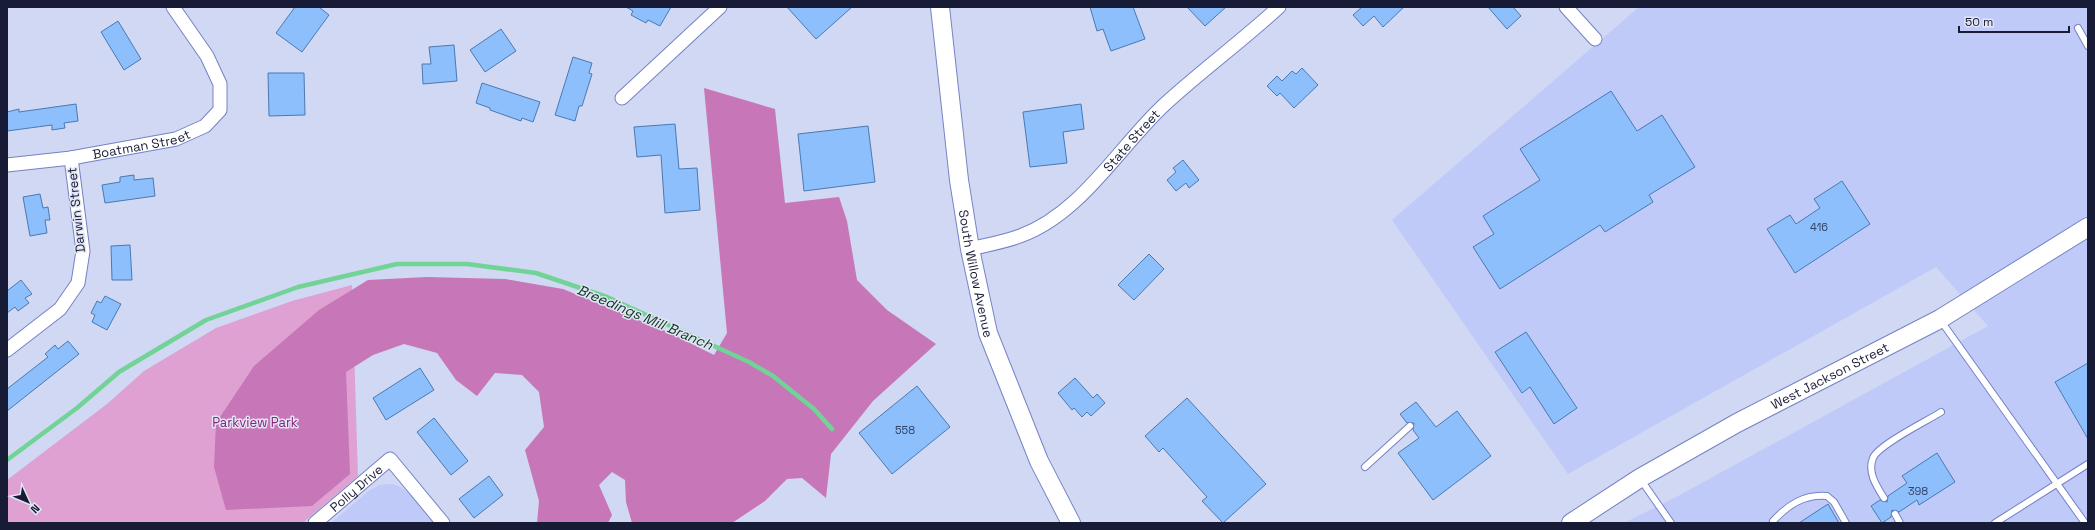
<svg xmlns="http://www.w3.org/2000/svg" width="2095" height="530" font-family="'Space Grotesk',sans-serif">
	<rect width="100%" height="100%" fill="#d0d8f4"/>
	<g fill="#bfcaf9">
		<path d="M1639 7H2088V523H1624L1678 496 1988 326 1936 267 1568 474 1392 220Z"/>
		<path d="M392 484 401 487 412 496 435 523H331L370 490 380 485Z"/>
	</g>
	<path fill="#dea1d1" d="M352 285 358 476 303 523H7V480L107 404 144 371 216 328 292 301Z"/>
	<path fill="#c777b7" d="M704 88 775 109 785 203 839 197 847 221 857 280 887 310 936 344 873 401 831 454 826 498 802 478 787 479 765 501 732 523H632L626 502 625 480 612 472 599 485 612 515 608 523H537L539 501 525 450 544 427 539 392 522 375 495 373 477 396 456 380 437 353 404 344 373 355 346 372 350 474 312 506 226 510 214 467 216 423 254 366 319 310 368 280 427 277 505 279 563 289 670 333 714 355 727 333Z"/>
	<g fill="none" stroke-linecap="round" stroke-linejoin="round">
		<path stroke="#71d395" stroke-width="4.5" d="M7 460 77 408 119 372 206 320 298 287 397 264H467L536 273 607 297 749 362 773 376 814 409 832 429"/>
	</g>
	<g fill="#8dbffc" stroke="#4b79b2">
		<path d="M295 7H319L329 15 302 52 276 33Z"/>
		<path d="M626 7H671L660 26 648 20 646 23 631 15 633 11Z"/>
		<path d="M787 7H852L816 39Z"/>
		<path d="M1090 7H1133L1145 39 1111 51 1103 29 1097 31Z"/>
		<path d="M1187 7H1226L1205 26Z"/>
		<path d="M1362 7H1404L1383 27 1374 16 1363 26 1353 15Z"/>
		<path d="M1488 7H1513L1521 16 1507 29Z"/>
		<path d="M118 21 141 59 124 70 101 32Z"/>
		<path d="M501 29 516 51 485 72 470 50Z"/>
		<path d="M454 45 457 81 423 84 422 64H431L429 47Z"/>
		<path d="M573 57 592 63 589 73 592 74 582 106H579L575 121 555 115Z"/>
		<path d="M1302 68 1318 85 1294 108 1280 93 1277 96 1267 86 1277 76 1282 81 1292 71 1296 74Z"/>
		<path d="M268 73H304L305 115 269 116Z"/>
		<path d="M482 83 540 102 533 122 522 118 521 121 490 110V108L476 103Z"/>
		<path d="M1611 91 1637 131 1662 115 1695 167 1649 195 1653 202 1605 232 1600 225 1500 289 1473 247 1494 234 1483 216 1540 180 1520 149Z"/>
		<path d="M76 104 78 121 64 123 65 128 52 130V125L7 131V112L19 109V112Z"/>
		<path d="M1081 104 1084 129 1063 132 1067 163 1030 167 1023 112Z"/>
		<path d="M675 124 679 169 697 168 700 210 665 213 661 155 637 157 634 127Z"/>
		<path d="M868 126 875 182 804 191 798 134Z"/>
		<path d="M1183 160 1199 180 1189 188 1186 183 1176 191 1167 180 1176 172 1173 168Z"/>
		<path d="M134 175V180L153 178 155 196 105 203 102 185 120 182V177Z"/>
		<path d="M1842 181 1870 224 1795 273 1767 229 1790 215 1796 224 1820 208 1814 199Z"/>
		<path d="M40 194 43 208 48 207 50 220H45L47 233 30 236 23 197Z"/>
		<path d="M130 245 132 280H112L111 246Z"/>
		<path d="M1149 254 1164 269 1134 300 1118 285Z"/>
		<path d="M21 280 32 294 25 298 29 303 18 311 15 307 7 313V291Z"/>
		<path d="M105 296 121 304 107 330 92 322 95 315 91 313 97 301 101 303Z"/>
		<path d="M1526 332 1577 408 1554 424 1530 387 1522 393 1495 352Z"/>
		<path d="M68 341 79 354 7 411V389L48 357 45 354 55 345 58 349Z"/>
		<path d="M2088 363V439L2055 382Z"/>
		<path d="M420 368 434 390 386 420 373 398Z"/>
		<path d="M1075 378 1093 398 1097 394 1105 403 1091 416 1087 412 1082 417 1074 408 1072 410 1058 393Z"/>
		<path d="M917 386 950 427 892 474 859 433Z"/>
		<path d="M1187 398 1266 484 1223 523 1202 501 1207 497 1163 448 1159 452 1145 436Z"/>
		<path d="M1416 402 1436 427 1457 411 1491 456 1433 500 1398 453 1419 438 1413 430 1414 423H1407L1400 414Z"/>
		<path d="M434 418 468 461 451 475 417 432Z"/>
		<path d="M1937 453 1955 482 1919 505 1917 500 1899 512 1892 510 1891 517 1882 523 1871 506 1880 500 1887 502 1888 496 1907 483 1902 476Z"/>
		<path d="M489 476 503 495 474 518 459 499Z"/>
		<path d="M1828 504 1839 523H1799Z"/>
	</g>
	<g fill="none" stroke-linecap="round" stroke-linejoin="round">
		<g stroke="#7582c5" stroke-width="8">
			<g id="lane">
				<path d="M2078 28 2088 46"/>
				<path d="M1941 321 2085 523"/>
				<path d="M1365 467 1410 426"/>
				<path d="M1641 480 1671 523"/>
				<path d="M1884 498C1877 487 1867 472 1873 458 1878 445 1927 421 1941 412"/>
				<path d="M1895 514 1900 523"/>
				<path d="M1773 521C1788 505 1804 494 1827 496L1834 502 1846 523"/>
				<path d="M1995 523 2088 464"/>
			</g>
		</g>
		<g stroke="#7582c5" stroke-width="15">
			<g id="street">
				<path d="M1566 7 1595 39"/>
				<path d="M622 98 720 7"/>
				<path id="s1" d="M7 165 71 158 176 139 205 126 220 110V84L207 56 173 7"/>
				<path id="s2" d="M970 249C986 245 1004 242 1020 236 1081 214 1118 148 1164 105 1201 71 1242 41 1279 7"/>
				<path d="M7 350 60 309 78 283 83 251 71 158"/>
				<path id="s3" d="M315 523 390 459 443 523"/>
			</g>
		</g>
		<g stroke="#7582c5" stroke-width="20">
			<g id="secondary">
				<path id="s4" d="M940 7 959 180 970 249 988 333 1039 461 1071 523"/>
				<path id="s5" d="M1571 523 1640 478 1737 423 1940 319 2088 227"/>
			</g>
		</g>
		<use href="#lane" stroke="#fff" stroke-width="6"/>
		<use href="#street" stroke="#fff" stroke-width="13"/>
		<use href="#secondary" stroke="#fff" stroke-width="18"/>
	</g>
	<g text-anchor="middle" dominant-baseline="central" stroke-width="3" stroke-linejoin="round" paint-order="stroke">
		<g font-size="11" fill="#344468">
			<text x="1819" y="227">416</text>
			<text x="905" y="430">558</text>
			<text x="1918" y="491">398</text>
		</g>
		<g font-size="13" fill="#171b36" stroke="#e1e5f4">
			<text stroke="none"><textPath href="#s2" startOffset="200">State Street</textPath></text>
			<text stroke="none"><textPath href="#s1" startOffset="136">Boatman Street</textPath></text>
			<text transform="translate(76 210) rotate(-96)">Darwin Street</text>
			<text stroke="none"><textPath href="#s4" startOffset="269">South Willow Avenue</textPath></text>
			<text stroke="none"><textPath href="#s5" startOffset="298">West Jackson Street</textPath></text>
			<text stroke="none"><textPath href="#s3" startOffset="54">Polly Drive</textPath></text>
		</g>
		<g font-size="13" fill="#862778" stroke="#e1e5f4">
			<text x="255" y="422">Parkview Park</text>
		</g>
		<g font-size="14" font-style="italic" fill="#09341c" stroke="#e1e5f4">
			<text transform="translate(645 317) rotate(23)">Breedings Mill Branch</text>
		</g>
	</g>
	<rect width="2095" height="530" fill="none" stroke="#171b36" stroke-width="16"/>
	<g transform="translate(28 502) rotate(134)" stroke="#e1e5f4" stroke-width="3" paint-order="stroke">
	<path d="M0-3L7 15L0 10L-7 15Z" fill="#171b36"/>
	<text y="-6" font-size="11" font-weight="bold" text-anchor="middle" fill="#171b36">N</text>
	</g>
	<path d="M1959 26v6h110v-6" fill="none" stroke="#171b36" stroke-width="2"/>
	<text x="1965" y="26" font-size="12" fill="#171b36" stroke="#e1e5f4" stroke-width="3" paint-order="stroke">50 m</text>
</svg>
